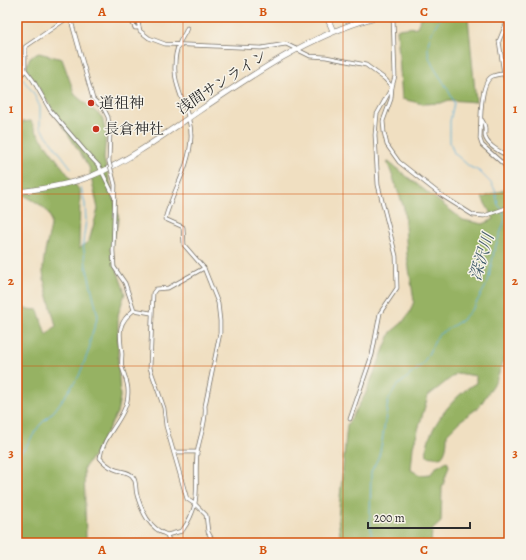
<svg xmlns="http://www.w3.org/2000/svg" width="526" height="560" font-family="Alegreya,'Noto Serif JP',serif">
	<rect width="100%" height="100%" fill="#f7f3e8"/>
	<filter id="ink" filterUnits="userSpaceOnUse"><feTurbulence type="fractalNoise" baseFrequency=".025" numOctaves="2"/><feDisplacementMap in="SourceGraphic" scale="8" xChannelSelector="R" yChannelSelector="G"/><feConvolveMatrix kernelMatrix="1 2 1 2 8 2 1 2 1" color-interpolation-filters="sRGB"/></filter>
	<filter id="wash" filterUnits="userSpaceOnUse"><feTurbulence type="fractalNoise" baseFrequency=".012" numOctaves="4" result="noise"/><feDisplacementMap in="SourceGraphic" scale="16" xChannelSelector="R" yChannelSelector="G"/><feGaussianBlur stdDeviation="0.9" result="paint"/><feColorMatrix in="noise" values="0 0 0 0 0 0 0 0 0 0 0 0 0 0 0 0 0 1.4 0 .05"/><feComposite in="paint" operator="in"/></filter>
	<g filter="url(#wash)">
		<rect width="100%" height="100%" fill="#f0dfc1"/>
		<g fill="#96b264" stroke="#606e48">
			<path d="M421 17H468L476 102 449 100 441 103 423 104 402 99 397 29 417 27Z"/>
			<path d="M39 53 62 59 75 95 102 117 106 134 104 159 119 219 110 249 125 293 118 315V361L120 397 117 413 94 455 84 468 86 539 84 543H17V308L38 310 46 335 56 326C53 313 42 279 43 269 45 224 71 217 17 192V145L22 122 31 121 35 130 80 191 79 249 89 241 98 209 89 167 26 68 30 57Z"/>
			<path d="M387 161 463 220 483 224 494 219 482 198 509 188V344L496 381 479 407 460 421 447 434C447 443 447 452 440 458L427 456C423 432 456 393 476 383V376L457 373 428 396 413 447 411 470 420 475 431 474 435 468 447 461 449 466 442 488 441 522 432 530 431 543H341L338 518 347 425 365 395 391 332 402 323 410 312 414 301 407 255 404 208Z"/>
		</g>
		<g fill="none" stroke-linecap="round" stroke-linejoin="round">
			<g stroke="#60b0da" stroke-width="1">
				<path d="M193 19 194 17"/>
				<path d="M17 71 19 74"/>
				<path d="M21 77 33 92 40 107V127L72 169"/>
				<path d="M17 456 25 448 39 426 55 410 79 376 90 347V340L98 316 86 265 83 243 86 220 85 204 81 187"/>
				<path d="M372 543 370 518 371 472 379 456 382 442 388 401 396 387 423 364 438 335 462 320 474 307 488 282 494 251 505 220 503 210 498 205 495 190 491 183 479 171 470 167 454 153 450 142V121L454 103C440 66 411 59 441 17"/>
			</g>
		</g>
	</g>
	<g filter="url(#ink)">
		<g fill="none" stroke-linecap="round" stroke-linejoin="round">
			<g stroke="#706a60" stroke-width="4.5">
				<g id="street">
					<path d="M70 17 93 99 104 109 108 117 110 133 109 162"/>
					<path d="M130 17 135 28H138"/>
					<path d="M137 17 140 31 149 38 165 44 261 48 286 44 310 56 326 57 366 65 385 79 392 87 391 99 383 121 384 132 387 145 399 162 441 195 473 215 484 216 509 207"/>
					<path d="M509 17 499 41 504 74 509 91"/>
					<path d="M17 59 33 80 50 110 84 150 99 166 115 198"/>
					<path d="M25 69V47L69 17"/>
					<path d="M509 73C504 74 498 74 493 76 479 81 481 125 480 139L482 145 509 169"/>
					<path d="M17 79 25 71"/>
					<path d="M482 120C486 126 485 129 485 136 487 146 501 152 509 157"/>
					<path d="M112 173 115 185 113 251 114 267 125 283 134 310"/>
					<path d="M204 268 168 288 156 289 153 293 150 368 164 408 166 426 187 499 196 505 206 515 208 532 214 543"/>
					<path d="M151 313 134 310C116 324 120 334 122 354 122 358 121 363 122 367 124 375 128 382 128 391 129 417 103 433 100 458 104 463 108 466 114 469 120 472 130 471 133 477 137 482 135 489 137 495 142 512 149 528 167 535L170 543"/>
					<path d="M350 419 372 355 380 313 397 288 396 256 378 185 375 135 377 114 392 87 395 76 393 17"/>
					<path d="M175 452H197"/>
					<path d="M167 535 182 531C203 502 194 486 197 454 199 437 207 423 205 406L220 333V321L218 303 204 268 184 245 183 227 165 219C173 190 190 167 191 137 192 112 173 90 175 65 175 59 176 51 179 44 181 38 185 35 187 28"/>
				</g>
			</g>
			<g stroke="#706a60" stroke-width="6">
				<g id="primary">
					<path d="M327 17 333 31"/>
					<path d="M17 192C42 189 70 185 94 175 127 161 158 139 187 119 246 79 305 37 375 17"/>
				</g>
			</g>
			<use href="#street" stroke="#fff" stroke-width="3"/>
			<use href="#primary" stroke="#fff" stroke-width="5"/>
			<g stroke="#706a60" stroke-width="4.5" stroke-linecap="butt">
				<path id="street-bridge" d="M109 162 112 173"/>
			</g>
			<use href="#street-bridge" stroke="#fff" stroke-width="3"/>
		</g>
	</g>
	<path fill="none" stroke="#d5540f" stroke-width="1" stroke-opacity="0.55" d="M183 17V543M343 17V543M17 194H509M17 366H509"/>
	<g fill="#c8321e" stroke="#f7f3e8" stroke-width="1.5">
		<circle cx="91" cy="103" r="4"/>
		<circle cx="96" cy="129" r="4"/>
	</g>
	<g text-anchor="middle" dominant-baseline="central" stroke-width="3" stroke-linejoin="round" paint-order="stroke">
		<g font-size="15" fill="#2b2b2b" stroke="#f7f3e8">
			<text transform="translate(222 82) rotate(-33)">浅間サンライン</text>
		</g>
		<g font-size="15" fill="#2b2b2b" stroke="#f7f3e8" text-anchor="start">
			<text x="99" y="103">道祖神</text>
			<text x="104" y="129">長倉神社</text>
		</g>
		<g font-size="16" font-style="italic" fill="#3e5a68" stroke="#f7f3e8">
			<text transform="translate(482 257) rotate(-73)">深沢川</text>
		</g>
	</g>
	<rect width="526" height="560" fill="none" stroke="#f7f3e8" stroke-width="44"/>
	<path d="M368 522v6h102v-6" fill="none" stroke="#2b2b2b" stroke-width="2"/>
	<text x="374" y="522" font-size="12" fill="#2b2b2b" stroke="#f7f3e8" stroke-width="3" paint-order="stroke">200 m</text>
	<rect x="22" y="22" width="482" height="516" fill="none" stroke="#d5540f" stroke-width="1.5"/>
	<g font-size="13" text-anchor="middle" font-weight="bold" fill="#d5540f">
		<text x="102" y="16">A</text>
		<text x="263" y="16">B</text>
		<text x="424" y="16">C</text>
		<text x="11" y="113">1</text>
		<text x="515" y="113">1</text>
		<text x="11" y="285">2</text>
		<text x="515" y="285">2</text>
		<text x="11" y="457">3</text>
		<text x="515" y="457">3</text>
		<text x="102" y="554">A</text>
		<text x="263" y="554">B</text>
		<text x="424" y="554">C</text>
	</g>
</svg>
